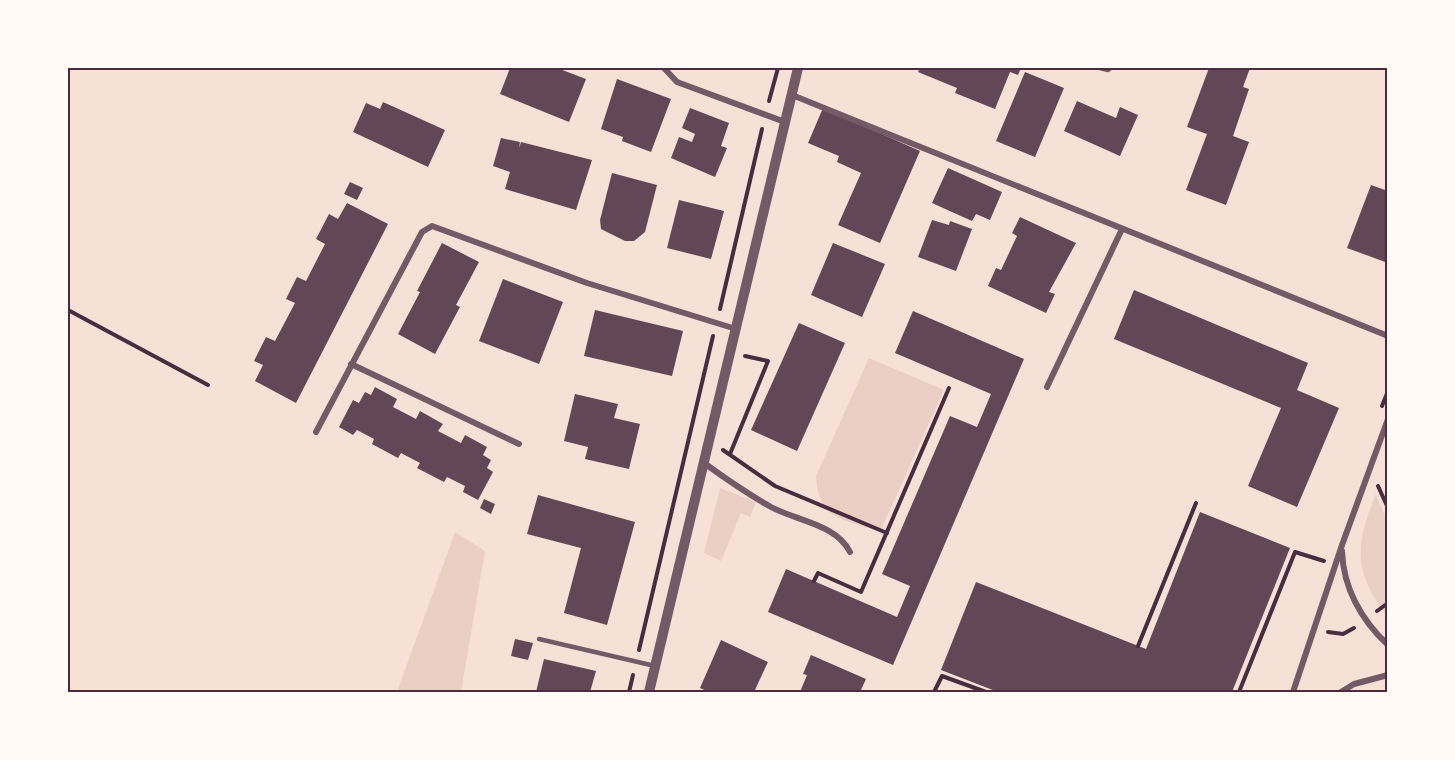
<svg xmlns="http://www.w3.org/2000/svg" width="1455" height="760" font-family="'Source Sans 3',sans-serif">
	<rect width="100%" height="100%" fill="#f7e1d7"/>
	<g fill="#ebcfc5">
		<path d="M869 358 944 390 880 532C842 518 819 521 816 476Z"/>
		<path d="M720 488 756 502 750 517 741 513 721 561 704 553Z"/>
		<path d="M1376 494 1387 521V616C1353 571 1355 545 1376 494Z"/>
		<path d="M455 532 485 551 461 692H397Z"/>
	</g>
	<g fill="#644757">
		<path d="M510 68H557L586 79 569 122 500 94Z"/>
		<path d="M920 68H1021L1018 75 1010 72 995 109 955 93 957 88 918 72Z"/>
		<path d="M1209 68H1250L1243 87 1249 89 1233 136 1249 142 1226 205 1186 190 1207 134 1187 127Z"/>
		<path d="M1025 72 1064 88 1035 157 996 141Z"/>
		<path d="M617 79 671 99 651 152 622 141 623 137 601 129Z"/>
		<path d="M1077 101 1116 118 1120 107 1138 115 1120 156 1064 131Z"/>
		<path d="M383 102 445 130 428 167 353 132 366 103 380 109Z"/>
		<path d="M690 108 729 123 721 146 727 148 715 177 671 158 679 137 692 142 695 134 682 128Z"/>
		<path d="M823 108 920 151 880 243 838 225 861 173 837 162 839 156 808 143Z"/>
		<path d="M501 138 520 142 519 148 521 142 592 160 576 210 505 189 510 172 493 166Z"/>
		<path d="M948 168 1002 192 990 220 976 214 972 221 932 203Z"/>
		<path d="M612 173 657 185 645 232 634 241H625L601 229 600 220Z"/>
		<path d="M350 182 363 188 357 200 344 194Z"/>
		<path d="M1371 185 1388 191V263L1347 248Z"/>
		<path d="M679 200 724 211 711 259 667 248Z"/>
		<path d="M347 203 388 224 296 403 255 381 263 365 254 361 266 337 275 341 295 303 286 299 297 277 306 281 325 244 316 239 329 214 338 219Z"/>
		<path d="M1020 217 1076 243 1049 292 1055 294 1046 313 988 286 996 268 1001 270 1017 236 1012 233Z"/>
		<path d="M932 220 949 225 950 221 972 229 956 271 918 257Z"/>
		<path d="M442 243 479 262 456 305 460 307 435 354 398 334 420 292 417 291Z"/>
		<path d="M833 243 885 264 862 317 811 295Z"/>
		<path d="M503 279 563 302 539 364 479 341Z"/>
		<path d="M1134 290 1308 363 1297 390 1339 408 1297 507 1248 486 1281 408 1114 339Z"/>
		<path d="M595 310 683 331 672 376 584 356Z"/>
		<path d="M913 311 1024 359 893 665 768 612 786 569 897 617 910 586 882 574 950 416 977 427 991 394 895 353Z"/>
		<path d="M799 323 845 343 797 451 751 430Z"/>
		<path d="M375 387 397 399 393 407 416 419 420 411 443 424 438 431 461 443 465 435 487 447 483 455 491 460 487 468 493 472 478 500 463 492 465 486 447 477 444 482 417 468 420 463 401 453 398 458 372 444 374 439 357 430 353 435 339 427 353 400 359 403 365 392 371 395Z"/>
		<path d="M575 394 618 404 614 418 640 424 629 469 585 459 588 447 564 441Z"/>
		<path d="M538 495 635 522 607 625 564 613 581 548 527 534Z"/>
		<path d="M484 499 495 504 491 514 480 508Z"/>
		<path d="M1200 512 1290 548 1232 692H998L941 670 976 582 1146 649Z"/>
		<path d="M515 639 533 643 528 660 511 656Z"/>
		<path d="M721 640 768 662 754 692H709L700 688Z"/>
		<path d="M811 655 866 679 860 692H800L807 675 803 674Z"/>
		<path d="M544 659 596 671 590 692H536Z"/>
	</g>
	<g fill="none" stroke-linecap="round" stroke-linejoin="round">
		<g stroke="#4a2c40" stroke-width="4">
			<path d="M769 101 778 68"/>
			<path d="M720 309 762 129"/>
			<path d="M68 310 208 385"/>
			<path d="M1382 406 1388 391"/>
			<path d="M723 450 775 486 887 533"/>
			<path d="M730 454 768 361 745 356"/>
			<path d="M1378 486 1388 508"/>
			<path d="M814 581 818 573 861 592 949 388"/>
			<path d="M1377 611 1388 603"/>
			<path d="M1328 632 1343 634 1354 628"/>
			<path d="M1138 646 1196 503"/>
			<path d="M639 650 713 336"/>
			<path d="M629 692 633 675"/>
			<path d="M934 692 942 676 986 692"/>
			<path d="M1239 692 1295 552 1324 561"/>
		</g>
		<g stroke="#755966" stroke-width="4.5">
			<path d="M1100 68 1108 70 1111 68"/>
			<path d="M539 639 655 666"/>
		</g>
		<g stroke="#755966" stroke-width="6">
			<path d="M664 68 677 82 785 122"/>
			<path d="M792 95 1388 336"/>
			<path d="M351 364 519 444"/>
			<path d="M1047 387 1122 229"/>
			<path d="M316 432 422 232 432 226 587 283 736 329"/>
			<path d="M704 463C726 479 748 494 771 507 797 521 836 524 850 552"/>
			<path d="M1342 551C1343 587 1361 620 1388 645"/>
			<path d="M1293 692 1342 545 1388 419"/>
			<path d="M1341 692 1354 684 1388 675"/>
		</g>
		<path stroke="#755966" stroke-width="10" d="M649 692 798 68"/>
	</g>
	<rect width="1455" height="760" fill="none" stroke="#fffaf5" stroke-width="138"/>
	<rect x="69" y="69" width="1317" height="622" fill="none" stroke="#4a2c40" stroke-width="2"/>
</svg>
